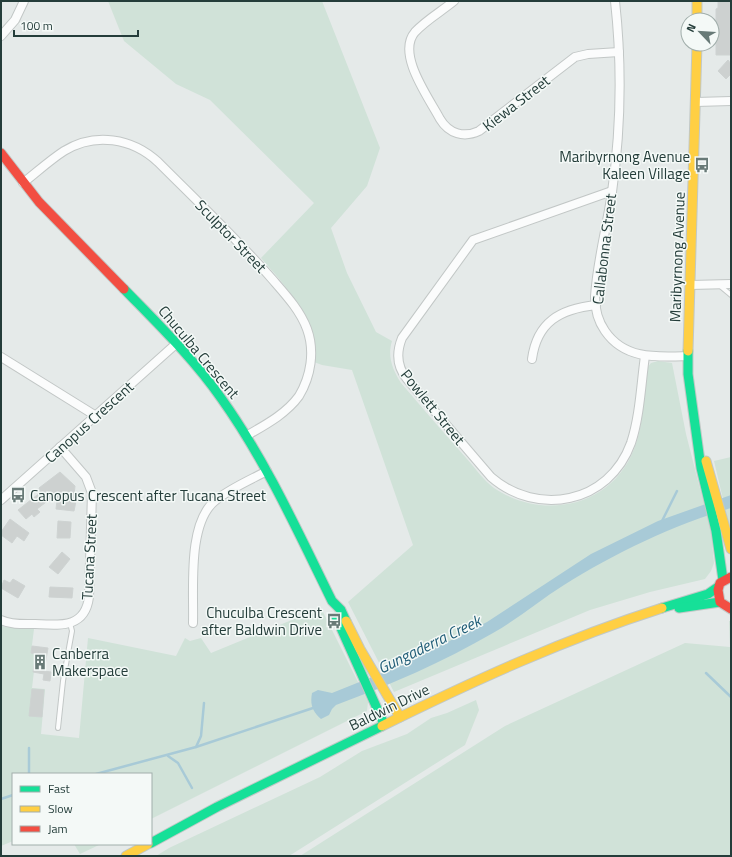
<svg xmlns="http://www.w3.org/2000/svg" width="732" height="857" font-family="'Titillium Web',sans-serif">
	<rect width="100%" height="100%" fill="#e5eae9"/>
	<g fill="#d0e2d8">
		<path d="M108 1H322L380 148 367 186 331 228 347 273 376 332 392 341C387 357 393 370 401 383 423 409 445 434 467 459 475 468 484 481 494 488 543 521 612 507 634 449 644 424 644 395 647 368L651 363 658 361 672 363 686 434 711 532 714 563 711 571 705 579 650 592 590 610 394 692 348 602 413 545 352 370 322 365 314 362C318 320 287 288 261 258L314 203 210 100 176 84 124 41Z"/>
		<path d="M731 457V533L714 461Z"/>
		<path d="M321 608 368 702 367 711 151 819V774H13V841L1 846V625L5 627 34 629 31 653 36 654 32 688 45 689 41 734 79 738 88 638 176 656 185 638 190 641 201 638 211 653Z"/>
		<path d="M729 621H731V856H300L505 726 685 643 730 647Z"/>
		<path d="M476 700 479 710 465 745 289 856H156L169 848 320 777 362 751 407 734 431 718 447 713Z"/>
		<path d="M74 844H101L80 854Z"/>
	</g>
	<path fill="#a8cad7" d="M731 495V508C675 524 613 554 564 585 540 600 518 619 493 633 443 662 390 685 336 705L332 709 329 715 321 719C312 711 310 704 312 693L318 690 332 693 402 665 487 622 591 554 658 521Z"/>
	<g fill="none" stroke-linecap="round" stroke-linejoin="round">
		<g stroke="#a8cad7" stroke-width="2.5">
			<path d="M662 521 677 491"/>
			<path d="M706 673 731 697"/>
			<path d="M196 747 201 736 204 703"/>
			<path d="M168 756 178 763 192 788"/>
			<path d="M29 774V748"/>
			<path d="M96 774 196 747 316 707"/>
			<path d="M1 799 13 795"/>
		</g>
	</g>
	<g fill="#cdd1d0" stroke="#ced3d2">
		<path d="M718 1H730V55H716V9L718 8Z"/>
		<path d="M728 60 731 64V74L726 79 718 71Z"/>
		<path d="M60 472 75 486 74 495 77 496 74 511 56 509 58 493 37 509 40 512 34 517 32 514 26 519 18 510 41 492 39 488Z"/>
		<path d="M10 519 29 533 24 541 17 536 12 543 1 535V532Z"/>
		<path d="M58 521 71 522 70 538H57Z"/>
		<path d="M62 552 70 559 58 574 49 567Z"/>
		<path d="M13 579 25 586 18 598 1 588 4 580 10 583Z"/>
		<path d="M50 587 73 588 72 598 49 597Z"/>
		<path d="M32 646 48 648 44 671 51 672 50 681 43 680 44 674 33 672 36 654 31 653Z"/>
		<path d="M32 689 44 690 42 717 29 716Z"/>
	</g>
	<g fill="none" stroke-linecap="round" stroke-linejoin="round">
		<g stroke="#c2c7c6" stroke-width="6">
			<g id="lane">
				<path d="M719 285 731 295"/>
				<path d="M58 728 63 681 72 631 70 623"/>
			</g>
		</g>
		<g stroke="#c2c7c6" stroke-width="10">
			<g id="street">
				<path d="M454 1C442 11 426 20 415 32 396 54 429 98 440 119 449 134 464 138 479 131L575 57 588 54 619 52"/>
				<path d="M615 1C622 64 621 129 612 192 607 227 597 262 595 297 595 309 598 321 605 331 625 360 657 357 688 356"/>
				<path d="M1 36 15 20 24 1"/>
				<path d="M696 102 731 101"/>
				<path d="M23 183C37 172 50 160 64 151 95 132 132 138 158 162 196 200 236 238 272 279 285 294 300 310 307 329 315 351 311 376 299 396 286 414 265 425 246 436"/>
				<path d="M612 191 473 240 402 338C396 353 397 367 407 379L491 477C537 517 609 504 631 443 640 416 641 384 645 356"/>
				<path d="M690 285 731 284"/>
				<path d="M1 357 96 416"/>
				<path d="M532 359C537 322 560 309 596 305"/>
				<path d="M1 500 177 343"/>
				<path d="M1 620C11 625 24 624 35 624 59 625 85 629 89 597L92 493 86 477 60 447"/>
				<path d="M193 623C194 589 187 522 216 500 231 488 250 480 267 471"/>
			</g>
		</g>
		<g stroke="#c1c8c6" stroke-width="11">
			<g id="fast">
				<path d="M124 289C158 324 193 358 221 398 266 461 298 532 332 601L341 610 346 621"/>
				<path d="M688 351V374L701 468 716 531 723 580"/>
				<path d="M662 608 708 594 718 587"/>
				<path d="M679 608 720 602"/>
				<path d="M336 617 384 724"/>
				<path d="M151 843 217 807 382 726"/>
			</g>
		</g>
		<g stroke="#c1c8c6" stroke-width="11">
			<g id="slow">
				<path d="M697 1V20"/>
				<path d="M688 351 697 44"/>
				<path d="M706 461 731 549"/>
				<path d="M346 621 360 649 400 717"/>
				<path d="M382 726C473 681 565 639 662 608"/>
				<path d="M126 856 148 844"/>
			</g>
		</g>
		<g stroke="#c1c8c6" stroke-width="11">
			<g id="jam">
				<path d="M1 153 39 202 124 289"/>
				<path d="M731 577 720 583 718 590 720 602 731 609"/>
			</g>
		</g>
		<use href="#lane" stroke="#fbfcfc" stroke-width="4"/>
		<use href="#street" stroke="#fbfcfc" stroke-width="8"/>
		<use href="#fast" stroke="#16e098" stroke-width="9"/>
		<use href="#slow" stroke="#ffcf43" stroke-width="9"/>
		<use href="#jam" stroke="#f24e42" stroke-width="9"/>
	</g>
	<defs>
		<g id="bus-bare" transform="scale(1.2)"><path d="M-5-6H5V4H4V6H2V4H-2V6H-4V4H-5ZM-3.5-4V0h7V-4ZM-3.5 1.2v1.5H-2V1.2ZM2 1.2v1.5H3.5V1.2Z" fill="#687a77" stroke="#f4f9f7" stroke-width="2.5" paint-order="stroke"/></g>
		<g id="building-bare" transform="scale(1.2)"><path d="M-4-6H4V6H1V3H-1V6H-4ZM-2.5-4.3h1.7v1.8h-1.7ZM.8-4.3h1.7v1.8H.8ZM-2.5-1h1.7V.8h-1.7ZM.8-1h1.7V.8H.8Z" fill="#687a77" stroke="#f4f9f7" stroke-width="2.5" paint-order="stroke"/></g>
	</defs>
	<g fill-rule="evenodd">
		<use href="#bus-bare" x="702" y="165"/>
		<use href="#bus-bare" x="18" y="495"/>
		<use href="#bus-bare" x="334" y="621"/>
		<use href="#building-bare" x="40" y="662"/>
	</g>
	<g text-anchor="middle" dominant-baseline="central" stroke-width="3" stroke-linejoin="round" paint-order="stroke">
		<g font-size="15" fill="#243d3a" stroke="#f4f9f7">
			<text transform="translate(516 103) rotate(-38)">Kiewa Street</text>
			<text transform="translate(231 236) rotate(46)">Sculptor Street</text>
			<text transform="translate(604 249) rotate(-83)">Callabonna Street</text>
			<text transform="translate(677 257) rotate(-88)">Maribyrnong Avenue</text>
			<text transform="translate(199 352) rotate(50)">Chuculba Crescent</text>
			<text transform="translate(433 407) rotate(51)">Powlett Street</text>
			<text transform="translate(89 422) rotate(-42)">Canopus Crescent</text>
			<text transform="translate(89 557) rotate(-87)">Tucana Street</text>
			<text transform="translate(389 707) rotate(-26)">Baldwin Drive</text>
		</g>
		<g font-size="15" fill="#243d3a" stroke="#f4f9f7" text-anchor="end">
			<text x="690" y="156">Maribyrnong Avenue<tspan x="690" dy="17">Kaleen Village</tspan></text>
			<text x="30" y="495" text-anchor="start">Canopus Crescent after Tucana Street</text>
			<text x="322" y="612">Chuculba Crescent<tspan x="322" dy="17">after Baldwin Drive</tspan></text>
			<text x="52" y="653" text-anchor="start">Canberra<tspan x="52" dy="17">Makerspace</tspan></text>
		</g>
		<g font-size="16" font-style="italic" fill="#205d77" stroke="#f4f9f7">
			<text transform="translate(429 644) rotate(-26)">Gungaderra Creek</text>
		</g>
	</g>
	<rect width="732" height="857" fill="none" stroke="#243d3a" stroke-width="4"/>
	<rect x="12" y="773" width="140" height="72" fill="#f4f9f7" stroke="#a1aeab"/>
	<rect x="20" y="786" width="20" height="6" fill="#16e098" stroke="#a1aeab"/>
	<text x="48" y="793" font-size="12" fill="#243d3a">Fast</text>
	<rect x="20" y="806" width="20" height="6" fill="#ffcf43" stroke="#a1aeab"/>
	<text x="48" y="813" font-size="12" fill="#243d3a">Slow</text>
	<rect x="20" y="826" width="20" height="6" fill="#f24e42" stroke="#a1aeab"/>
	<text x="48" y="833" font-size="12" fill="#243d3a">Jam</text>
	<g transform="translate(700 32) rotate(295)"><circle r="19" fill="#f4f9f7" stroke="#a1aeab"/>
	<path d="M0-3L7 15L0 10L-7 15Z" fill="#687a77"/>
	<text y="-6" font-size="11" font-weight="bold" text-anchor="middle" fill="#243d3a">N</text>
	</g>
	<path d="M14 30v6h124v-6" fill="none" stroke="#243d3a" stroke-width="2"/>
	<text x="20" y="30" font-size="12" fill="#243d3a" stroke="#f4f9f7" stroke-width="3" paint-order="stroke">100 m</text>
</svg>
